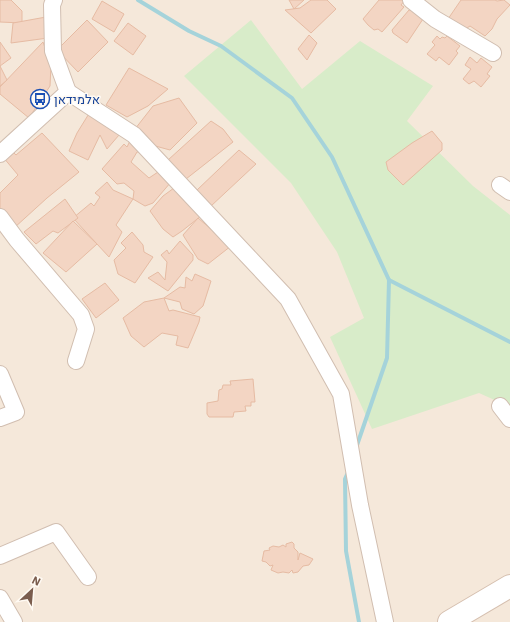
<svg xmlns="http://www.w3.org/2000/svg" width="510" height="622" font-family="'IBM Plex Sans',Heebo,sans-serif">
	<rect width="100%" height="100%" fill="#fdf6ec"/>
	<rect fill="#f5e8da" x="0" y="0" width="510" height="622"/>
	<path fill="#d8ecc9" d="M251 20 302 89 360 41 433 86 407 121 473 186 510 215V407L479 393 372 429 330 337 364 318 337 252 291 183 184 76Z"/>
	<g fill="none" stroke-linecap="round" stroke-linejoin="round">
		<g stroke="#a5d3da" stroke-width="4">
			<path d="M138 0 189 31 221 46 292 98 332 157 389 280 387 358 356 448"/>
			<path d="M389 280 510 342"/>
			<path d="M349 470 345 479 346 551 359 622"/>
		</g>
	</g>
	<g fill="#f3d5c3" stroke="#e6bba3">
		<path d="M0 0H11L22 11V23L0 22Z"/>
		<path d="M289 0H304L294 9Z"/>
		<path d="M311 0H327L336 9 311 33 285 10 300 8Z"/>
		<path d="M379 0H405L401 5 404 7 382 32 378 29 374 30 368 25 363 19Z"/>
		<path d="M461 0H495L497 1 504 0 510 5 497 19 492 29 485 36 470 26 464 30 448 19Z"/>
		<path d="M102 1 124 14 114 32 92 19Z"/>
		<path d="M409 10H412L423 19 407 43 393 33 392 30Z"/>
		<path d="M46 17 48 38 11 43 13 23Z"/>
		<path d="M87 20 108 42 78 72 57 50Z"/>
		<path d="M128 23 146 36 133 55 114 41Z"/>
		<path d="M309 35 317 43 307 60 298 49Z"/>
		<path d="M437 36 440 39 442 37 445 38 447 36 460 46 456 51 458 53 449 65 439 57 436 61 427 54 435 45 432 42Z"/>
		<path d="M0 42 11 58 0 66Z"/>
		<path d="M43 42 51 65 50 86 29 118 0 94V87Z"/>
		<path d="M470 57 477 63 481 58 492 67 487 74 490 76 481 87 474 81 469 84 463 79 471 69 465 65Z"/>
		<path d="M0 66 7 80 0 86Z"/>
		<path d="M129 68 168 89 148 106 127 117 106 105Z"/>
		<path d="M179 98 197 123 170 150 148 144 135 129 153 106Z"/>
		<path d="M90 112 105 121 119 135 107 149 100 135 88 160 69 151 77 133Z"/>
		<path d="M211 121 223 129 233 142 186 179 168 160Z"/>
		<path d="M432 131 442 143V150L403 185 388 170 386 162 412 143Z"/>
		<path d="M42 133 79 172 47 198 14 228 0 210V193L18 175 3 157 11 150 16 155Z"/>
		<path d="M131 139 143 151 137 152 131 162 149 178 161 170 171 182 153 203 145 206 133 199 134 191 124 183 117 184 102 169 124 144 127 147Z"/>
		<path d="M239 150 256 164 211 206 197 190Z"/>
		<path d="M107 182 113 190 133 199 116 225 122 232 109 257 73 218 91 203 94 206 100 197 95 193Z"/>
		<path d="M174 188 201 216 182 231 173 237 163 229 150 211 163 196Z"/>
		<path d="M65 199 78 218 58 233 53 231 36 244 24 232Z"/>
		<path d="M198 218 231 246 208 264 198 259 183 235Z"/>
		<path d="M73 221 97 244 66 272 43 253Z"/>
		<path d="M132 232 143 245 144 252 153 257 135 283 118 274 114 260 126 248 121 243Z"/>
		<path d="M180 241 193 255V260L168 291 148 278 158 272 165 280 167 262 161 255 167 250 169 254Z"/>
		<path d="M195 274 211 281 203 306 194 314 182 309 180 302 164 298 180 287 185 288 186 277 192 281Z"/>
		<path d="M105 283 119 300 96 318 82 299Z"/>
		<path d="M164 298 169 311 173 310 200 317 199 322 188 348 176 345 178 336 162 333 144 347 131 336 123 318 144 302Z"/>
		<path d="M253 379 255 402H251V406H245L246 411 234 412 233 417H209L207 414V403L218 401 219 390 222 389 223 385H231L230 381Z"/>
		<path d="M292 542 294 544V548L298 552V560L300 553 313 559 309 565 303 566 298 572 293 573 292 570 289 573 283 572 278 573 271 570 273 565 270 566 266 562 262 561 264 551 270 550 269 548 273 546 279 547 283 545 286 547V544Z"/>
	</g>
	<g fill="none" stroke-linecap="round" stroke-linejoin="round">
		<g stroke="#d1beb0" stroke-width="18">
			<g id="minor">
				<path d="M411 0 435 19 493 53"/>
				<path d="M68 92 134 135 288 299 341 394 360 505 385 622"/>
				<path d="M0 154 68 92 53 51 52 5 54 0"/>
				<path d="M500 185 510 192"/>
				<path d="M0 217 17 240 81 315 86 329 76 361"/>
				<path d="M0 374 16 412 0 418"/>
				<path d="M500 406 510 419"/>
				<path d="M0 556 56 532 88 577"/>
				<path d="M0 598 14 622"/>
			</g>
		</g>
		<g stroke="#d6c0b0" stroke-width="24">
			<path id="secondary" d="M449 622 510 586"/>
		</g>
		<use href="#minor" stroke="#fff" stroke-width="16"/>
		<use href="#secondary" stroke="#fff" stroke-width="22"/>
	</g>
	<defs>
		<g id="bus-ring" transform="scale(1)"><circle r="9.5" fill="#fffaf3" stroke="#1a4fb4" stroke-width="1.5"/><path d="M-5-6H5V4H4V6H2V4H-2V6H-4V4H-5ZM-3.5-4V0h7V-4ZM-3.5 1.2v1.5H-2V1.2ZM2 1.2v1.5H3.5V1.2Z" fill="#1a4fb4"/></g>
	</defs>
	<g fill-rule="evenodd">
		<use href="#bus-ring" x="40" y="99"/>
	</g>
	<g text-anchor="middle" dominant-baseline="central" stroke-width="3" stroke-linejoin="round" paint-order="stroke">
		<g font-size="13" fill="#164399" stroke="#fffaf3" text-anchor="start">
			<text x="54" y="99">אלמידאן</text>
		</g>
	</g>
	<g transform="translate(32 590) rotate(26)" stroke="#fffaf3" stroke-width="3" paint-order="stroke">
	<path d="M0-3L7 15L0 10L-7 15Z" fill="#7a5c4d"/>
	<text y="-6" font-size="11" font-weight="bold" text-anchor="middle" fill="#7a5c4d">N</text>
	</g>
</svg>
